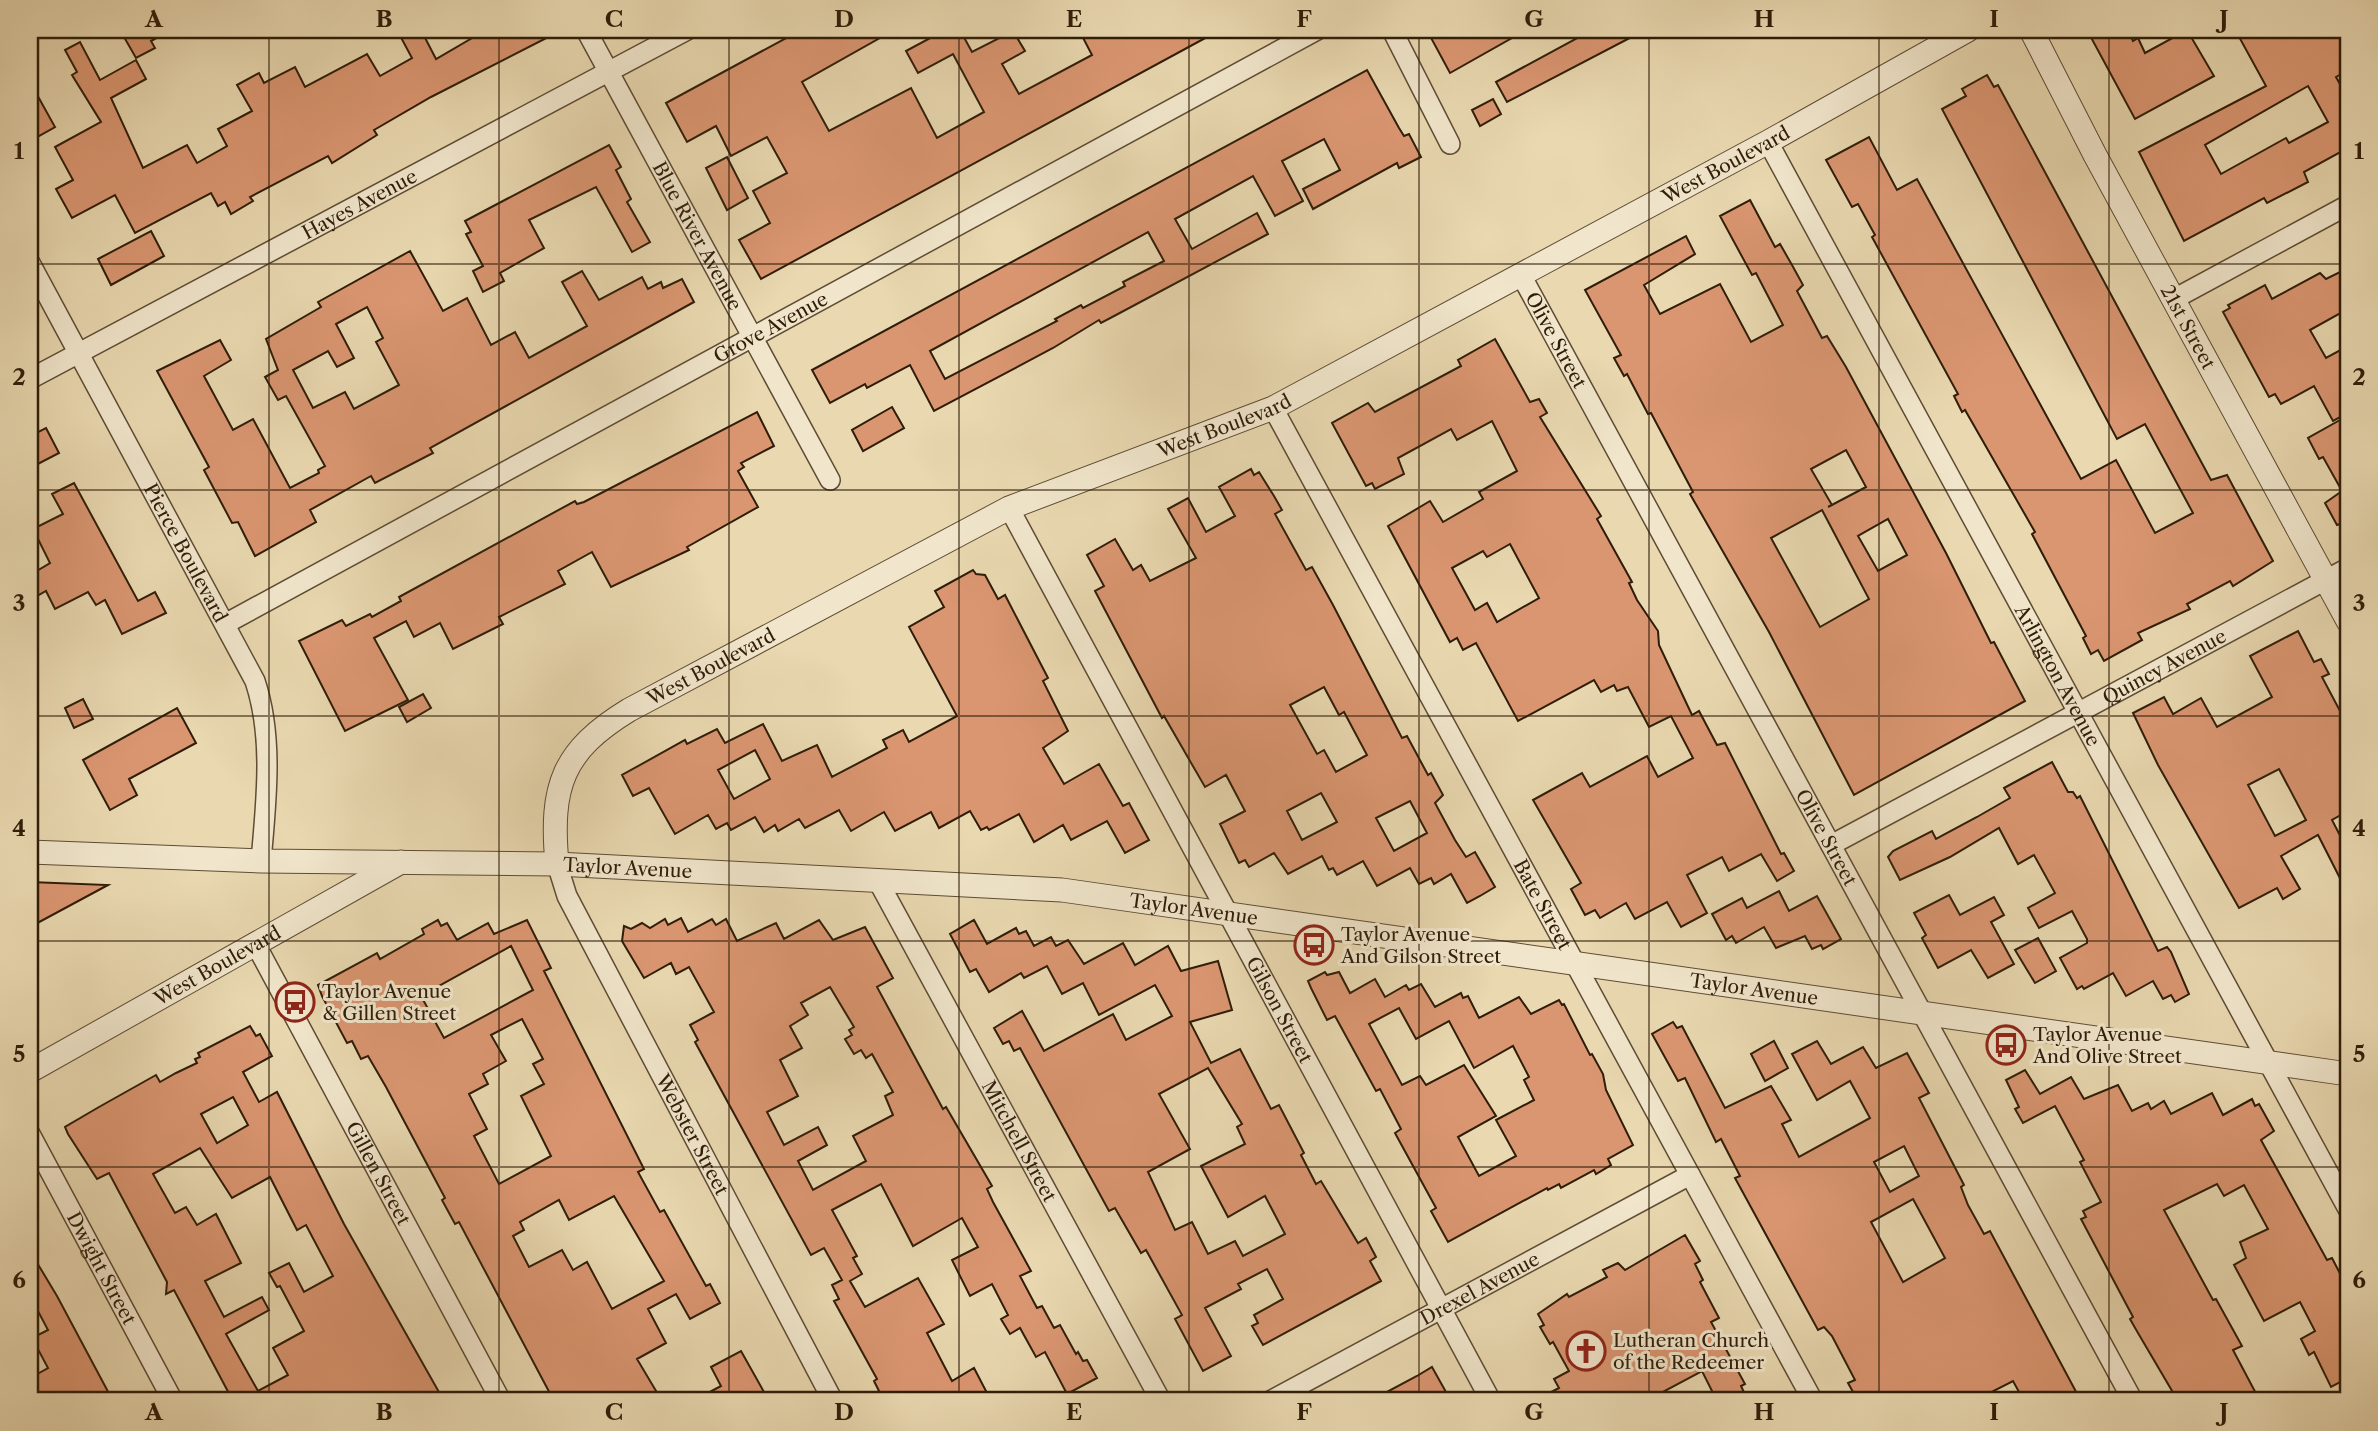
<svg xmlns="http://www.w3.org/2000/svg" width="2378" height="1431" font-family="'Libre Caslon Text',serif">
	<rect width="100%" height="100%" fill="#e9d8b0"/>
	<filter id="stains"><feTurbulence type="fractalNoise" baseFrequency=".00286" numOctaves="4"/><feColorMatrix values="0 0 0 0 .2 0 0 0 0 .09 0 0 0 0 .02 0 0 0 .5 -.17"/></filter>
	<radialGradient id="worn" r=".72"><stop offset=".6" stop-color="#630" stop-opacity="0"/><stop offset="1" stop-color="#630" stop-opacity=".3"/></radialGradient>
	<g fill="#da9671" stroke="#2f1d09" stroke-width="2" fill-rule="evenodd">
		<path d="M120 30H171L151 41 155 48 136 58Z"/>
		<path d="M397 30H421L436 59 486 30H562L431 97 374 130 377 135 332 163 328 156 250 197 253 201 231 214 225 202 218 206 211 193 135 233 115 195 72 218 56 189 73 180 55 147 101 122 72 75 77 72 65 50 80 42 100 80 136 60 146 79 111 98 143 168 187 145 197 163 227 146 218 129 252 111 237 85 259 73 264 83 295 67 305 87 367 54 380 76 412 58Z"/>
		<path d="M801 30H894L802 82 829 131 911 88 937 138 984 112 953 54 918 73 906 51 945 30H960L972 52 1013 31 1025 51 1002 64 1019 94 1092 55 1079 30H1220L761 279 739 240 770 223 753 191 787 173 767 137 731 156 716 126 687 142 666 103Z"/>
		<path d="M1441 30H1526L1450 73 1430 36Z"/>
		<path d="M1592 30H1645L1507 102 1496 82Z"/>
		<path d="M2087 30H2128L2133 41 2138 38 2145 53 2187 30 2214 76 2135 119Z"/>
		<path d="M2248 30H2348V70L2336 77 2348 98V148L2304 172 2308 182 2267 203 2264 198 2184 241 2139 152 2266 86 2238 35ZM2308 86 2328 122 2289 143 2286 138 2221 174 2205 145Z"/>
		<path d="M1367 70 1399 128 1404 136 1409 134 1421 157 1399 168 1397 163 1313 209 1303 189 1340 170 1324 139 1282 161 1303 201 1275 216 1253 176 1175 219 1192 249 1257 213 1268 234 1116 315 1101 323 1099 320 1053 348 934 411 910 365 867 388 865 384 830 403 812 370ZM1148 232 1164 261 1123 282 1125 286 1083 308 1081 305 1055 319 1057 321 945 379 930 351Z"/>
		<path d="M1987 75 1994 87 1998 85 2211 480 2227 475 2273 561 2233 586 2230 581 2187 604 2190 609 2138 633 2142 640 2104 661 2098 650 2091 654 2083 638 2086 636 2032 534 2035 532 1965 410 1962 412 1954 396 1958 394 1872 237 1875 235 1858 204 1852 207 1826 160 1869 137 1897 190 1917 179 2081 479 2116 460 2155 533 2193 513 2145 424 2117 439 1942 109 1966 96 1962 89Z"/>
		<path d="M30 82 55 127 30 141Z"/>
		<path d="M1493 99 1501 114 1480 126 1472 110Z"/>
		<path d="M609 145 621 167 616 170 631 199 627 202 650 242 632 252 596 187 529 220 544 248 500 273 504 281 483 292 473 271 483 266 466 234 471 232 465 221Z"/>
		<path d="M727 157 748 198 727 210 706 168Z"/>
		<path d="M1750 200 1775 247 1780 244 1792 265 1803 285 1797 291 1822 338 1827 336 1846 367 1946 553 1991 643 1994 642 2025 701 1854 795 1769 632 1690 494 1693 492 1651 413 1648 414 1627 374 1624 376 1614 358 1621 355 1585 290 1686 236 1695 254 1644 285 1660 314 1720 284 1751 342 1783 325 1756 273 1752 275 1720 216ZM1846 450 1866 487 1828 507 1832 505 1811 469ZM1822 510 1869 599 1820 627 1771 538ZM1888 519 1907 555 1878 571 1858 536Z"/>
		<path d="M151 231 164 256 111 285 98 259Z"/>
		<path d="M410 251 443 311 467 298 491 345 515 332 529 358 587 326 562 282 582 271 599 300 642 277 648 289 661 282 663 288 682 279 694 302 430 448 433 453 375 483 371 476 310 510 316 522 255 556 238 522 232 523 204 470 209 467 157 371 220 340 231 360 204 376 233 430 253 419 290 488 319 473 318 470 325 466 286 396 278 400 265 377 278 370 266 339 321 307 318 302ZM367 307 383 338 376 342 399 385 354 409 345 392 313 408 293 370 328 351 337 367 354 358 336 324Z"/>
		<path d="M2348 268V309L2310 330 2326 358 2348 346V413L2333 421 2314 386 2281 404 2275 394 2269 397 2223 312 2230 308 2228 305 2265 285 2272 299 2320 273 2326 279Z"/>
		<path d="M1495 339 1530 402 1539 399 1547 413 1540 417 1601 516 1597 519 1632 582 1629 583 1637 600 1658 631 1659 645 1692 715 1699 711 1717 745 1725 743 1781 854 1784 853 1794 871 1777 881 1761 854 1729 871 1722 857 1687 875 1707 913 1681 927 1667 902 1635 919 1626 903 1600 918 1595 910 1585 915 1571 889 1581 883 1533 800 1582 773 1590 787 1647 756 1658 777 1693 758 1671 716 1649 727 1628 687 1617 691 1614 685 1601 692 1594 680 1518 721 1476 643 1463 650 1457 638 1450 642 1388 526 1430 501 1443 522 1483 499 1479 492 1517 471 1492 421 1457 440 1451 429 1398 458 1404 474 1375 489 1372 483 1366 486 1332 423 1368 403 1375 412 1461 366 1458 360ZM1510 544 1539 598 1497 622 1487 603 1475 610 1452 568 1483 551 1487 557Z"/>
		<path d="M892 407 904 428 863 451 852 430Z"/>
		<path d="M757 412 774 446 741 463 744 467 738 471 758 507 687 547 689 550 611 587 592 552 558 571 565 584 499 617 503 624 453 649 440 623 414 637 406 621 374 638 408 700 345 731 299 641 342 620 346 626 370 614 372 617 401 601 399 597 575 501 577 504 584 502Z"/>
		<path d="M2340 420 2348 435 2347 543 2340 524 2337 525 2325 503 2342 491 2323 457 2319 459 2308 438Z"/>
		<path d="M46 428 59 453 30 468V436Z"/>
		<path d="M1251 469 1254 475 1259 472 1274 496 1282 510 1275 514 1306 570 1312 567 1333 605 1402 738 1407 736 1428 775 1431 773 1443 795 1435 803 1455 840 1466 857 1475 852 1495 887 1480 896 1467 903 1451 874 1434 884 1431 878 1419 884 1410 868 1377 886 1363 861 1337 875 1333 868 1329 870 1322 856 1288 874 1274 853 1249 867 1245 860 1239 863 1220 824 1245 811 1226 775 1205 787 1164 716 1162 718 1095 591 1104 586 1087 555 1115 539 1133 570 1141 565 1150 581 1196 558 1168 509 1188 498 1206 532 1235 516 1219 487ZM1324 687 1339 715 1344 712 1367 755 1336 772 1324 750 1317 754 1290 705ZM1321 793 1337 822 1302 840 1287 811ZM1410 801 1427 833 1394 851 1376 818Z"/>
		<path d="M74 483 138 601 155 592 166 613 122 634 105 600 96 605 88 592 55 609 46 591 30 600V575L50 563 33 529 63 514 52 494Z"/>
		<path d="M973 570 976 574 985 575 998 599 1005 595 1048 678 1043 681 1068 731 1043 748 1064 784 1099 764 1123 806 1129 803 1149 840 1125 853 1107 821 1071 840 1063 825 1034 842 1019 814 989 830 987 827 981 830 970 811 939 828 931 812 895 831 884 812 851 831 839 810 805 828 799 819 778 831 775 825 764 832 755 817 731 830 727 823 716 829 708 815 675 834 649 788 633 796 622 775 685 740 687 744 717 729 725 743 763 724 782 761 817 745 832 777 887 748 883 740 903 730 909 742 957 716 909 627 944 607 935 591ZM755 750 770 779 734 799 718 770Z"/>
		<path d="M2298 631 2314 662 2321 659 2329 674 2322 677 2348 726V811L2332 820 2348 851V894L2318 835 2281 856 2300 889 2283 899 2277 888 2239 908 2158 765 2133 713 2164 697 2173 714 2201 698 2217 727 2272 697 2250 656ZM2279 769 2306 820 2275 836 2248 785Z"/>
		<path d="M423 694 431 708 407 722 399 707Z"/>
		<path d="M83 699 93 719 74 728 65 708Z"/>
		<path d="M177 708 196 743 129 779 137 795 110 810 83 760Z"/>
		<path d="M2052 762 2068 792H2073L2077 798 2080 796 2158 951 2167 947 2171 952 2189 994 2175 1002 2171 995 2163 999 2153 981 2126 996 2113 973 2084 989 2082 986 2077 989 2060 958 2087 943V939L2072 911 2039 928 2028 908 2055 893 2034 855 2018 864 1999 828 1950 857 1900 880 1888 857 1893 851 1932 831 1936 839 1977 817 2010 798 2004 788Z"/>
		<path d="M30 882 108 885 30 927Z"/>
		<path d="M1779 891 1789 911 1817 896 1841 939 1823 949 1821 945 1812 949 1805 936 1776 948 1764 927 1736 943 1732 936 1726 940 1712 914 1742 898 1747 908Z"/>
		<path d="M1949 895 1960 915 1994 897 2004 915 1991 922 2014 964 1988 978 1971 950 1938 968 1922 938 1926 935 1914 913Z"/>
		<path d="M681 918 688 932 712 919 716 925 726 919 737 941 776 923 784 939 819 920 833 940 865 927 893 978 877 987 943 1109 946 1107 992 1186 987 1189 993 1202 1031 1271 1020 1276 1037 1308 1042 1306 1054 1328 1060 1325 1076 1354 1078 1352 1083 1361 1087 1360 1097 1378 1067 1394 1045 1352 1036 1357 1020 1328 1010 1334 1001 1319 1008 1315 992 1284 970 1296 952 1260 978 1247 962 1218 913 1246 881 1184 832 1210 857 1256 853 1258 862 1274 850 1281 865 1307 918 1278 944 1324 927 1333 952 1381 974 1368 986 1391 968 1401H884L874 1381 877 1379 834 1301 839 1299 832 1285 842 1280 824 1248 811 1255 695 1042 698 1040 690 1025 714 1012 689 967 676 974 671 963 644 978 622 941 624 926 631 929 642 923 650 928 665 919 668 925ZM830 987 854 1027 849 1030 852 1035 845 1039 854 1054 861 1050 866 1058 872 1054 893 1092 885 1096 893 1115 853 1136 866 1161 813 1190 798 1161 827 1145 818 1127 784 1145 767 1112 798 1096 780 1060 802 1048 790 1026 808 1015 801 1003Z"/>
		<path d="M438 920 441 926 447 923 457 940 488 923 494 934 527 920 551 968 544 971 644 1169 638 1172 660 1212 664 1210 706 1286 710 1284 720 1303 690 1319 676 1294 648 1309 666 1343 637 1359 662 1401H554L459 1222 455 1224 442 1200 445 1198 386 1087 368 1056 361 1059 352 1041 347 1043 322 996 318 985 377 953 380 959 424 934 422 929ZM511 946 533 990 444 1038 421 996ZM522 1019 543 1059 533 1064 544 1084 521 1096 551 1156 499 1184 474 1136 487 1129 469 1094 488 1084 483 1074 506 1061 491 1035ZM614 1196 664 1281 612 1309 587 1262 573 1270 562 1250 529 1267 513 1236 524 1230 520 1222 559 1200 569 1220Z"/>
		<path d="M974 920 987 944 1016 928 1019 934 1026 931 1034 946 1051 937 1056 946 1068 940 1084 964 1123 943 1135 965 1168 946 1181 971 1218 961 1232 1010 1190 1022 1211 1063 1240 1049 1271 1109 1279 1105 1304 1153 1301 1155 1316 1184 1321 1181 1358 1243 1366 1238 1376 1257 1370 1261 1381 1281 1263 1345 1252 1326 1258 1323 1254 1315 1283 1299 1267 1269 1238 1284 1241 1289 1205 1308 1231 1356 1203 1371 1175 1319 1182 1315 1146 1250 1141 1253 1115 1208 1109 1211 1020 1048 1014 1051 1009 1041 1003 1044 994 1028 1022 1011 1044 1051 1113 1014 1126 1040 1172 1016 1155 985 1099 1015 1083 983 1062 994 1047 966 1024 978 1021 973 989 992 976 969 970 972 950 934ZM1208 1068 1242 1124 1237 1127 1245 1144 1201 1166 1228 1217 1265 1196 1285 1234 1243 1256 1235 1241 1208 1254 1192 1222 1175 1230 1148 1172 1190 1149 1159 1094Z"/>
		<path d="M2038 938 2056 971 2035 983 2015 950Z"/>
		<path d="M1325 972 1327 975 1339 972 1350 993 1375 979 1385 997 1406 985 1409 990 1421 984 1435 1007 1461 993 1463 998 1468 996 1479 1018 1519 997 1531 1014 1559 1000 1562 1005 1564 1004 1590 1055 1592 1054 1603 1074 1606 1090 1633 1145 1608 1159 1611 1165 1596 1174 1594 1170 1561 1188 1559 1184 1548 1190 1547 1188 1448 1242 1431 1211 1436 1208 1395 1133 1401 1129 1380 1089 1376 1091 1335 1016 1327 1020 1311 988 1308 981ZM1399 1008 1416 1039 1449 1021 1474 1068 1513 1046 1529 1077 1524 1080 1534 1100 1496 1120 1516 1156 1479 1176 1458 1137 1496 1116 1464 1065 1426 1085 1420 1076 1402 1085 1369 1024Z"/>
		<path d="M1673 1022 1677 1028 1682 1026 1725 1108 1771 1086 1791 1120 1782 1124 1799 1157 1870 1118 1850 1081 1817 1100 1792 1054 1817 1041 1831 1064 1863 1047 1876 1068 1907 1053 1929 1093 1919 1098 1964 1185 1961 1187 1968 1205 1984 1234 1990 1231 2081 1401H2024L2013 1381 1974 1401H1858L1848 1383 1855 1380 1832 1336 1824 1327 1818 1330 1735 1178 1740 1176 1721 1139 1716 1142 1685 1078 1678 1081 1652 1034ZM1904 1146 1919 1176 1890 1192 1874 1162ZM1913 1199 1945 1258 1903 1282 1871 1222Z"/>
		<path d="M250 1026 256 1036 260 1034 272 1056 243 1072 259 1102 277 1092 344 1224 444 1401H233L174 1290 166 1294 167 1282 109 1173 97 1179 68 1134 65 1127 99 1107 156 1075 160 1082 176 1073 197 1063 195 1059 200 1057 198 1053ZM233 1097 248 1125 217 1143 201 1114ZM200 1148 232 1198 270 1177 297 1230 306 1225 333 1276 304 1292 289 1263 269 1273 277 1287 280 1286 304 1331 273 1348 288 1375 258 1391 226 1334 269 1310 262 1297 224 1317 205 1281 241 1263 216 1214 197 1225 186 1207 175 1213 153 1174Z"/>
		<path d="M1774 1041 1788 1068 1765 1081 1751 1054Z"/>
		<path d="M2025 1070 2040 1094 2071 1077 2084 1099 2118 1085 2132 1111 2148 1103 2151 1109 2164 1101 2171 1114 2212 1093 2223 1115 2252 1099 2255 1106 2259 1104 2274 1131 2261 1140 2327 1260 2332 1258 2348 1289V1378L2331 1387 2314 1352 2309 1355 2301 1339 2315 1331 2300 1302 2264 1321 2234 1265 2246 1258 2240 1242 2268 1229 2244 1185 2224 1196 2217 1184 2164 1210 2213 1300 2216 1299 2242 1346 2233 1350 2260 1401H2178L2138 1333 2130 1319 2133 1317 2081 1219 2086 1217 2083 1211 2101 1202 2080 1162 2084 1160 2055 1106 2023 1123 2015 1109 2019 1107 2006 1080Z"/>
		<path d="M1685 1235 1700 1261 1695 1264 1703 1280 1700 1282 1719 1318 1711 1322 1745 1384 1741 1386 1748 1401H1717L1702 1371 1646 1401H1534L1559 1388 1554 1379 1569 1371 1553 1342 1550 1344 1540 1327 1544 1325 1538 1314 1567 1294 1569 1297 1607 1277 1603 1270 1618 1263 1625 1270Z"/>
		<path d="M30 1251 57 1296 113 1401H30V1378L48 1368 32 1338 48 1330 30 1296Z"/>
		<path d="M741 1351 769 1401H693L721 1386 711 1367Z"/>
		<path d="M1432 1367 1451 1401H1370L1417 1376Z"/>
	</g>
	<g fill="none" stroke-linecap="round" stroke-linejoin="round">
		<g stroke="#5e4c33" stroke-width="22">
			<g id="minor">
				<path id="s1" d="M586 30 830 480"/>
				<path d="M1392 30 1450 144"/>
				<path id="s2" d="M1768 142 2348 1209"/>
				<path id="s3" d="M30 263 255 681C274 738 266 803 261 861"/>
				<path id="s4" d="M1521 275 2133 1401"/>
				<path d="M2174 299 2348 205"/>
				<path id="s5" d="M30 379 687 30"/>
				<path id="s6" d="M1273 408 1813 1401"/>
				<path id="s7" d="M1009 508 1491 1401"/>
				<path id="s8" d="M225 624 1317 30"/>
				<path id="s9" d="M1831 845 2348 568"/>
				<path id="s10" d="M557 864 567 896 833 1401"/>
				<path id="s11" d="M878 881 1161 1401"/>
				<path id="s12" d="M256 945 501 1401"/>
				<path id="s13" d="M30 1134 173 1401"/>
				<path id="s14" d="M1270 1401 1690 1175"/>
			</g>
		</g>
		<g stroke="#5e4c33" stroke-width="25">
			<g id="tertiary">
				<path id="s15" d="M2031 30 2095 155 2348 621"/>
				<path id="s16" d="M30 852 261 861 557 864 1062 890 2348 1074"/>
				<path id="s17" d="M557 864C550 786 562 751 629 710L1009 508 1273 408 1768 142 1968 30"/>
				<path id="s18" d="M30 1071 401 862"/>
			</g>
		</g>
		<use href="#minor" stroke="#f1e6cc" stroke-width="19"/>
		<use href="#tertiary" stroke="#f1e6cc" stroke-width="23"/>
	</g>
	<path fill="none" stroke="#2f1d09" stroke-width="2" stroke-opacity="0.55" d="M269 30V1401M499 30V1401M729 30V1401M959 30V1401M1189 30V1401M1419 30V1401M1649 30V1401M1879 30V1401M2109 30V1401M30 264H2348M30 490H2348M30 716H2348M30 941H2348M30 1167H2348"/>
	<defs>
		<g id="bus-ring" transform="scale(2.0125)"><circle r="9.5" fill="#f1e6cc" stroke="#8f2418" stroke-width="1.5"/><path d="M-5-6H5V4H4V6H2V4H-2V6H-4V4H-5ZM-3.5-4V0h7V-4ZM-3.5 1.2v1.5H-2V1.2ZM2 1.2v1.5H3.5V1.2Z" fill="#8f2418"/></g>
		<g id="church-ring" transform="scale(2.0125)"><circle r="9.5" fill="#f1e6cc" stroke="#8f2418" stroke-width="1.5"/><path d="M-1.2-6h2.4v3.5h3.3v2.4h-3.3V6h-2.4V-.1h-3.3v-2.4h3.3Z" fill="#8f2418"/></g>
	</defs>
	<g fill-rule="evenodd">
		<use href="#bus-ring" x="1314" y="945"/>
		<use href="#bus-ring" x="295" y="1002"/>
		<use href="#bus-ring" x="2006" y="1045"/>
		<use href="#church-ring" x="1586" y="1351"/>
	</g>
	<g text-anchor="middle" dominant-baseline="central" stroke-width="6" stroke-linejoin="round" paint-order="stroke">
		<g font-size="19" fill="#2f1d09" stroke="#f1e6cc">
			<text stroke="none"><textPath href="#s17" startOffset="1410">West Boulevard</textPath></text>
			<text stroke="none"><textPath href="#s5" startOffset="373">Hayes Avenue</textPath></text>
			<text stroke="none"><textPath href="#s1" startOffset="234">Blue River Avenue</textPath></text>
			<text stroke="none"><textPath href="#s8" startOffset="621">Grove Avenue</textPath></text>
			<text stroke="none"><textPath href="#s15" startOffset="336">21st Street</textPath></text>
			<text stroke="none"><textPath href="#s4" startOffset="74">Olive Street</textPath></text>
			<text stroke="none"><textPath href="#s17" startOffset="844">West Boulevard</textPath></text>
			<text stroke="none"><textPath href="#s3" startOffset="329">Pierce Boulevard</textPath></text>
			<text stroke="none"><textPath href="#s17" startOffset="276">West Boulevard</textPath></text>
			<text stroke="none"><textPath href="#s9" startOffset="378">Quincy Avenue</textPath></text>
			<text stroke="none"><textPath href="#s2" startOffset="607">Arlington Avenue</textPath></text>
			<text stroke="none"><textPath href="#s4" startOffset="640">Olive Street</textPath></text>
			<text stroke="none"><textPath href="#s16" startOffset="598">Taylor Avenue</textPath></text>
			<text stroke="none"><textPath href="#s6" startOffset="565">Bate Street</textPath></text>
			<text stroke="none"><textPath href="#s16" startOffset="1166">Taylor Avenue</textPath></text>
			<text stroke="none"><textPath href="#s18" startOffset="215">West Boulevard</textPath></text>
			<text stroke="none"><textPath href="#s16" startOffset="1732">Taylor Avenue</textPath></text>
			<text stroke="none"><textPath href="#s7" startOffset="570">Gilson Street</textPath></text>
			<text stroke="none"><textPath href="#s10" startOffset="303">Webster Street</textPath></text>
			<text stroke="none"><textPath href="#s11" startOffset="296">Mitchell Street</textPath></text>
			<text stroke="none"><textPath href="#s12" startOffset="259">Gillen Street</textPath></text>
			<text stroke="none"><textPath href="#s13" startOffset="152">Dwight Street</textPath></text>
			<text stroke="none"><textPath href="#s14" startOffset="238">Drexel Avenue</textPath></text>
		</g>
		<g font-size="19" fill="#2f1d09" stroke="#f1e6cc" text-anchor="start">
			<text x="1341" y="934">Taylor Avenue<tspan x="1341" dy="22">And Gilson Street</tspan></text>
			<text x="322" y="991">Taylor Avenue<tspan x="322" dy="22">&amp; Gillen Street</tspan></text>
			<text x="2033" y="1034">Taylor Avenue<tspan x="2033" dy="22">And Olive Street</tspan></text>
			<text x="1613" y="1340">Lutheran Church<tspan x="1613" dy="22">of the Redeemer</tspan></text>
		</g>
	</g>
	<rect width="2378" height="1431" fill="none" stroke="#e9d8b0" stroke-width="77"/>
	<rect x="38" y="38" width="2302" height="1354" fill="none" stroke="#2f1d09" stroke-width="2.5"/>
	<g font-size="23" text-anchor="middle" font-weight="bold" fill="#2f1d09">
		<text x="154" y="27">A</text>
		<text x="384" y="27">B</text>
		<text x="614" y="27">C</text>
		<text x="844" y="27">D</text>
		<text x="1074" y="27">E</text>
		<text x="1304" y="27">F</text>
		<text x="1534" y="27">G</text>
		<text x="1764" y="27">H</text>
		<text x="1994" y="27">I</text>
		<text x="2224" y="27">J</text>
		<text x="19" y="159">1</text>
		<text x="2359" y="159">1</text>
		<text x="19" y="385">2</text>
		<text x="2359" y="385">2</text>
		<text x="19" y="611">3</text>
		<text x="2359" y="611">3</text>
		<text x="19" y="836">4</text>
		<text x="2359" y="836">4</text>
		<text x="19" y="1062">5</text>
		<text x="2359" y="1062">5</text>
		<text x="19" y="1288">6</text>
		<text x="2359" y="1288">6</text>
		<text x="154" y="1420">A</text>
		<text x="384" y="1420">B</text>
		<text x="614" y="1420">C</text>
		<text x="844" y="1420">D</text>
		<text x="1074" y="1420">E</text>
		<text x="1304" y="1420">F</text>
		<text x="1534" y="1420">G</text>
		<text x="1764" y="1420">H</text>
		<text x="1994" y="1420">I</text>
		<text x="2224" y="1420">J</text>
	</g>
	<rect width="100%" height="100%" filter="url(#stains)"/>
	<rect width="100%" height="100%" fill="url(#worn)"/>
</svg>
